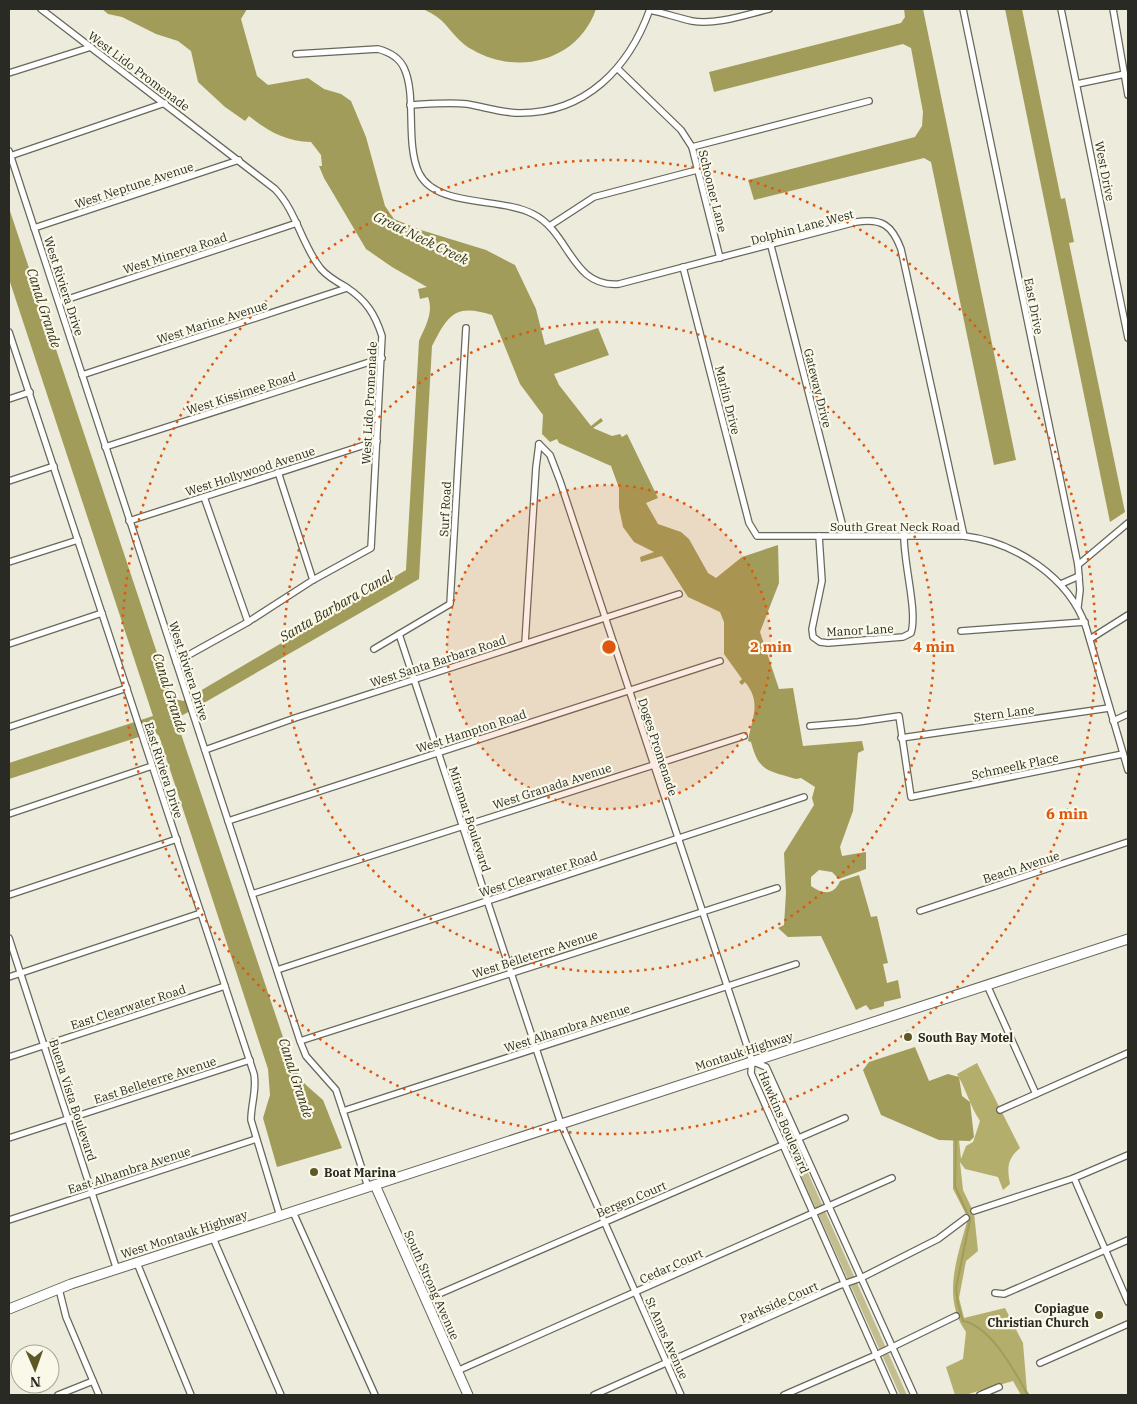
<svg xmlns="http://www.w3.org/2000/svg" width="1137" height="1404" font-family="'IBM Plex Serif',serif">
	<rect width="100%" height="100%" fill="#ecebdc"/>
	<path fill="#c2be90" d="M796 1146 907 1395H900L789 1149Z"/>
	<path fill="#b4ae6c" d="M977 1063 1020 1148C1007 1159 1007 1168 1010 1184L1003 1190 998 1177 965 1169 960 1162 963 1190 974 1213 978 1251 966 1261 959 1298 964 1318 1005 1308 1023 1343 1027 1391 1030 1395H1021L1013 1381 965 1395H955L946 1367 963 1359 966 1332C941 1297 958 1256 968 1218L953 1189V1140H959L961 1159 966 1146 973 1142 980 1121C970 1106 966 1089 957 1074Z"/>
	<g fill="#a29c5a">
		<path d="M102 9H247L241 19 257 76 268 85 308 78 324 89 341 94 351 101 366 137 385 206 394 219 421 230 486 250 515 265 536 309 545 345 598 328 609 355 554 374 559 385 591 426 601 418 603 421 593 428 612 436 620 434 622 437 627 434 658 498 646 503 658 524 681 532 689 539 708 573 716 578 742 557 778 545 779 583 760 632 779 689 793 688 803 746 862 741 864 750 858 753 853 811 840 847 842 856 866 852V869L839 879 832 872 819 870 811 877V886C822 894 834 896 840 881L859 875 871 917 877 916 888 963 883 964 887 983 898 980 901 998 884 1002V1006L870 1010 866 1005 856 1010 821 936 788 937 778 928 784 925 786 893 784 853 814 805 812 798 815 787 801 778 796 779C767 770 759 772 751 742L748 741C752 717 762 703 745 682L742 685 739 682 742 679 724 654V622L720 612 688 597 662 556 641 562 640 557 654 552 634 542 623 527 619 508V488L611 466 559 443 557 439 550 442 542 434 543 415 520 384 492 315C455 303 448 315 432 346L419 579 176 719 293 1067 306 1085 323 1100 342 1148 277 1167 263 1118 270 1095 268 1069 159 736 156 733H151L9 779V763L153 716 9 279V208L172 698 183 701 406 570 419 341C425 327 434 313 428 297L420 299 418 289 427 287 392 267 366 249 324 178 319 166H322L321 155 311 142C286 141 269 132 249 116L245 121 225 107 198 82 191 51 178 41 156 34 122 17 108 14Z"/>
		<path d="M423 9H596C578 61 518 76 473 50 460 44 452 31 442 21 437 16 429 12 423 9Z"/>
		<path d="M904 9H923L1016 460 994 465 931 162 924 158 754 200 748 180 915 137 922 126 923 112 911 48 903 44 714 92 709 72 901 23 905 17Z"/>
		<path d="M1005 9H1022L1061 199 1065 198 1074 242 1069 243 1125 512 1110 522Z"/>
		<path d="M915 1047 929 1081 948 1074 959 1077 962 1096 970 1102 974 1137 970 1141 939 1140 881 1115 863 1070 869 1062Z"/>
	</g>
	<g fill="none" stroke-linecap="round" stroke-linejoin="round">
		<path stroke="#a29c5a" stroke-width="2" d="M956 1138 955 1186 970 1220 956 1288 958 1304 963 1321C991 1326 1015 1372 1028 1395"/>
		<g stroke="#68675a" stroke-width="8">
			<g id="street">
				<path d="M41 9 275 189C297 212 301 244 321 269 328 277 337 282 346 287 366 300 375 314 382 336L371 548 313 580 248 622 176 662"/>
				<path d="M963 9 1078 565 1080 590 1078 607"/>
				<path d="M1061 9 1128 338"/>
				<path d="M1113 9 1128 95"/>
				<path d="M650 10C664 13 678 18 692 21 717 25 744 15 769 9"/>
				<path d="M296 54 378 49C389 52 399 57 404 68 417 95 405 143 419 173 436 208 501 197 533 214 570 232 571 288 619 284L856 222C882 218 892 225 901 249L964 536"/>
				<path d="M618 69 681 130 692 147 720 258"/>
				<path d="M9 73 91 47"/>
				<path d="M1077 84 1125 74"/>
				<path d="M410 105C429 104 449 102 467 104 485 107 501 113 520 113 586 113 629 68 650 9"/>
				<path d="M692 147 869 101"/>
				<path d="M9 151 300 1041 306 1056 336 1090 368 1187"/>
				<path d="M10 156 165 103"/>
				<path d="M551 225 594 197 697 170"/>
				<path d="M34 228 239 160"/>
				<path d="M771 246 845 535"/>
				<path d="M683 267 749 523 757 536H964C1015 542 1069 577 1086 627L1128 770"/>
				<path d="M59 302 297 223"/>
				<path d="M9 332 254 1074C257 1090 251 1104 251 1120L280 1216"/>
				<path d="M82 375 347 288"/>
				<path d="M9 399 30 392"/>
				<path d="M539 444 550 455 560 481 752 1061 751 1073 894 1395"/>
				<path d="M105 447 382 358"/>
				<path d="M278 472 313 580"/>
				<path d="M9 481 54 466"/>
				<path d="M204 497 248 622"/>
				<path d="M129 521 377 441"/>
				<path d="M819 536 822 581 812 629 813 637 820 642 828 643 903 637 911 633C918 612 903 562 904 534"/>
				<path d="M9 562 78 540"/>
				<path d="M1078 565 1128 523"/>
				<path d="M1061 584 1079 576"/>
				<path d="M961 631 1085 622"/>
				<path d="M399 634 561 1124 681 1395"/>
				<path d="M1090 639 1128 615"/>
				<path d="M525 643 536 467 539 444"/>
				<path d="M9 644 102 613"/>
				<path d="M374 649 450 604 466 328"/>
				<path d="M1113 721 1128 714"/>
				<path d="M810 726 858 722 899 716 911 797 1123 754"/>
				<path d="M9 727 127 688"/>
				<path d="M901 738 1109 708"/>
				<path d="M205 750 295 718 679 594"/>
				<path d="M9 814 152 766"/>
				<path d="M228 821 720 661"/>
				<path d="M252 894 744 736"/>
				<path d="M9 895 177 839"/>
				<path d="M920 911 1128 842"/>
				<path d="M9 938 117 1270"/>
				<path d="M277 970 804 797"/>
				<path d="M9 977 201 913"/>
				<path d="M987 985 1036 1094"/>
				<path d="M300 1041 777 888"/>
				<path d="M9 1057 225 986"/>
				<path d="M754 1062 766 1067 914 1395"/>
				<path d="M1000 1110 1128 1053"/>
				<path d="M343 1111 796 964"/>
				<path d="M9 1138 250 1060"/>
				<path d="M1074 1178 1128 1302"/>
				<path d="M974 1211 1074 1178 1128 1155"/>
				<path d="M293 1212 375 1395"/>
				<path d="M9 1220 256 1139"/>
				<path d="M213 1238 281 1395"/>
				<path d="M137 1263 191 1395"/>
				<path d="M59 1289 66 1317 99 1395"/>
				<path d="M995 1293 1004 1294 1128 1240"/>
				<path d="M425 1300 845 1118"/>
				<path d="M1040 1363 1128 1324"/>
				<path d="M457 1371 892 1178"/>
				<path d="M58 1395 93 1381"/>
				<path d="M594 1395 838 1286 861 1278 938 1239 966 1218"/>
				<path d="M784 1395 876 1355 956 1316"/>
				<path d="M980 1395 999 1387"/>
			</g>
		</g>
		<g stroke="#68675a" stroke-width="11">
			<path id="secondary" d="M375 1185 468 1395"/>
		</g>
		<g stroke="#68675a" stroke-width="11">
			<path id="primary" d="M9 1309 71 1284 1128 939"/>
		</g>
		<use href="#street" stroke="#fff" stroke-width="5.5"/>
		<use href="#secondary" stroke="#fff" stroke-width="9"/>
		<use href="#primary" stroke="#fff" stroke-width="9"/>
	</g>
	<circle cx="609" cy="647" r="162" fill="#de570d" fill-opacity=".12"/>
	<g fill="none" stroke="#de570d" stroke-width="2.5" stroke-dasharray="2.5 5">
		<circle cx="609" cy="647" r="162"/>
		<circle cx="609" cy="647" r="325"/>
		<circle cx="609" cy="647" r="487"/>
	</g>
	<g fill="#5d5825" stroke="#faf9e9" stroke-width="2">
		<circle cx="908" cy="1037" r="5"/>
		<circle cx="314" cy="1172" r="5"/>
		<circle cx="1099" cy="1315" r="5"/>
	</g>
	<g text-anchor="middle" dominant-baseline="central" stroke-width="4.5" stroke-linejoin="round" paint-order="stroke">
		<g font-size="12" fill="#2a2a24" stroke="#faf9e9">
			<text transform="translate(139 71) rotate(37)">West Lido Promenade</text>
			<text transform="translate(1105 171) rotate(79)">West Drive</text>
			<text transform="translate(134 185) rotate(-18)">West Neptune Avenue</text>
			<text transform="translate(713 191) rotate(76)">Schooner Lane</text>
			<text transform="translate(802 227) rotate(-15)">Dolphin Lane West</text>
			<text transform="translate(175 253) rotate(-18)">West Minerva Road</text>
			<text transform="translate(64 286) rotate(72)">West Riviera Drive</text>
			<text transform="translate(1034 306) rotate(79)">East Drive</text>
			<text transform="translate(212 322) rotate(-18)">West Marine Avenue</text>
			<text transform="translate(818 388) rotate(76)">Gateway Drive</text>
			<text transform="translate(241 393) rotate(-18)">West Kissimee Road</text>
			<text transform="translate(728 400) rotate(76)">Marlin Drive</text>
			<text transform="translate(369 403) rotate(-87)">West Lido Promenade</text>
			<text transform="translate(250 471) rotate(-18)">West Hollywood Avenue</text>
			<text transform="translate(445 509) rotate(-87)">Surf Road</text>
			<text x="895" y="526">South Great Neck Road</text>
			<text transform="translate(860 630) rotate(-3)">Manor Lane</text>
			<text transform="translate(438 661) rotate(-18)">West Santa Barbara Road</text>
			<text transform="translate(189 671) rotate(72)">West Riviera Drive</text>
			<text transform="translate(1004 713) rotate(-8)">Stern Lane</text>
			<text transform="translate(471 731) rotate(-18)">West Hampton Road</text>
			<text transform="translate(658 747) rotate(72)">Doges Promenade</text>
			<text transform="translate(1015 766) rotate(-12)">Schmeelk Place</text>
			<text transform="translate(164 770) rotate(72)">East Riviera Drive</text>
			<text transform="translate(552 786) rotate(-18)">West Granada Avenue</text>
			<text transform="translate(470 819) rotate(72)">Miramar Boulevard</text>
			<text transform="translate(1021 867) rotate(-18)">Beach Avenue</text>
			<text transform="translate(538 874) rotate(-18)">West Clearwater Road</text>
			<text transform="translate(535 954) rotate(-18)">West Belleterre Avenue</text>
			<text transform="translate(128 1007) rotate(-18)">East Clearwater Road</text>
			<text transform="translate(567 1028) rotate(-18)">West Alhambra Avenue</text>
			<text transform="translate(744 1051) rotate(-18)">Montauk Highway</text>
			<text transform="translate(155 1080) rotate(-18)">East Belleterre Avenue</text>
			<text transform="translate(73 1100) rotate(72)">Buena Vista Boulevard</text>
			<text transform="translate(784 1122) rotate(67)">Hawkins Boulevard</text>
			<text transform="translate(129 1170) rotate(-18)">East Alhambra Avenue</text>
			<text transform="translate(631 1199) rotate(-23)">Bergen Court</text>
			<text transform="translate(184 1234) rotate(-18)">West Montauk Highway</text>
			<text transform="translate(671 1266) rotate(-24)">Cedar Court</text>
			<text transform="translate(432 1285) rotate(66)">South Strong Avenue</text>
			<text transform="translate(779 1302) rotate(-24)">Parkside Court</text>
			<text transform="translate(667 1338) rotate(66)">St Anns Avenue</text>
		</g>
		<g font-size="12" font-weight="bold" fill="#2a2a24" stroke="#faf9e9" text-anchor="start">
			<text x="918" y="1037">South Bay Motel</text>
			<text x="324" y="1172">Boat Marina</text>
			<text x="1089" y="1308" text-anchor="end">Copiague<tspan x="1089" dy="14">Christian Church</tspan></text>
		</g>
		<g font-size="14" font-style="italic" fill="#363315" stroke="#faf9e9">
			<text transform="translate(421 238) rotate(26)">Great Neck Creek</text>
			<text transform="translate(44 308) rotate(72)">Canal Grande</text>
			<text transform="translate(336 606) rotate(-30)">Santa Barbara Canal</text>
			<text transform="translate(170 693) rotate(72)">Canal Grande</text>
			<text transform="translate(296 1078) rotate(72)">Canal Grande</text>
		</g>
	</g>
	<circle cx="609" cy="647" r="8" fill="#de570d" stroke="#faf9e9" stroke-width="2.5"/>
	<g font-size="15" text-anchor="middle" font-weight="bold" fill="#de570d" stroke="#faf9e9" stroke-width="4.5" stroke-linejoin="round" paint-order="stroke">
		<text x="771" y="652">2 min</text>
		<text x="934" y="652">4 min</text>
		<text x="1067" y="819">6 min</text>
	</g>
	<rect width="1137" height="1404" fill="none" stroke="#2a2a24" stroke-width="20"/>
	<g transform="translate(35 1369) rotate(178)"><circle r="24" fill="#faf9e9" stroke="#a7a69a"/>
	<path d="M0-4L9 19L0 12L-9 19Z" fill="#5d5825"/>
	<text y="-8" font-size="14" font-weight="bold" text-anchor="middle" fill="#2a2a24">N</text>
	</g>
</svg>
